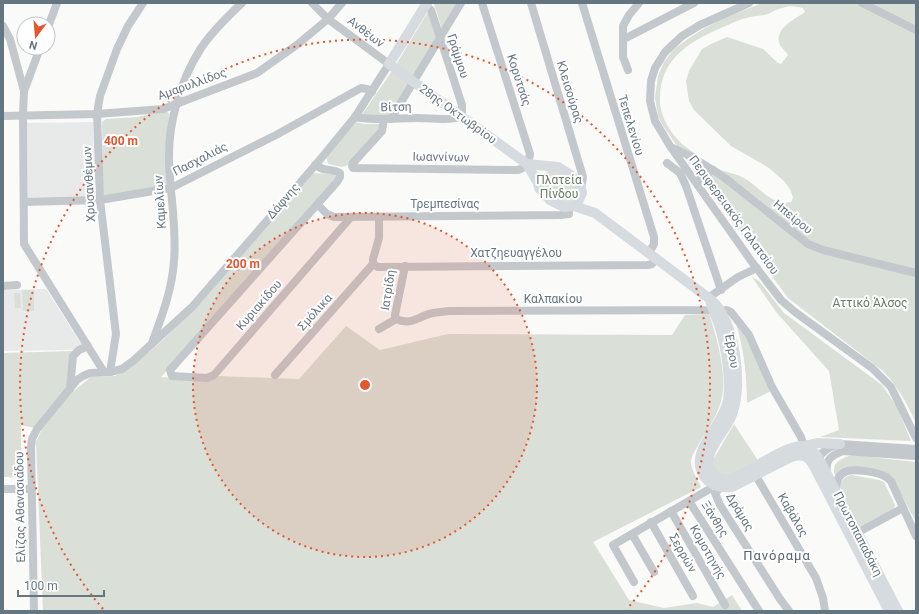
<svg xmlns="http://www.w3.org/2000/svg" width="919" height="614" font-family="Roboto,sans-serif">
	<rect width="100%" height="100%" fill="#fafaf8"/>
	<g fill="#e8e9e9">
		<path d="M93 122 95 198 28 199 27 123Z"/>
		<path d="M46 289 82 345 74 350 3 351V290Z"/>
	</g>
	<g fill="#dadfd7" fill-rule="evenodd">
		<path d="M434 3H459L442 29 434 4Z"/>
		<path d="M762 3H916V423C907 403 898 387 883 371L788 298 686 159 662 124 658 116 655 98 658 76 664 62 674 49 688 39 703 29 727 17ZM791 6 803 8 805 12C795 19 773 29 780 45 782 48 786 52 788 55L781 64 778 63 763 49 727 37 711 44 702 49 689 71 686 81 687 88 689 101 694 110 731 146 769 168 785 182 791 191 793 198 791 202C772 207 759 186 744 178 737 174 729 173 721 170 712 166 689 150 681 143 669 131 659 115 660 98 660 59 690 41 721 28 730 24 740 19 750 17 756 16 762 16 768 14 771 13 773 11 776 10 780 8 786 7 791 6Z"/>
		<path d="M428 12 437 37 412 79 395 66Z"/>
		<path d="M392 71 410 84 389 117H366L363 113Z"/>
		<path d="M165 111 169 113 167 184 137 191 107 196 103 195 102 122 106 119 137 117Z"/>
		<path d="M356 122 363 124H380L379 128C371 138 358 161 346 166 340 168 334 165 328 164L326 156Z"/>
		<path d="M550 170H558L577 186 576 201 560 204 540 183 543 174Z"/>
		<path d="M312 173 334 174 336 177 161 377 208 380 216 376 299 379 346 326 380 350 448 334 672 335 685 315 709 314C717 338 728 376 721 401 717 416 708 429 700 442 697 448 691 455 691 462 691 470 698 480 701 487L593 542 629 600 664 608 697 603 713 607 732 595 742 611H43L36 442 42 429 70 394 91 377 115 376 129 369 164 339 191 311Z"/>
		<path d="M752 277 759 281 784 313 882 385 897 407 911 441 820 437 839 430 829 371 776 312Z"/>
		<path d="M22 290H34V311H23Z"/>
		<path d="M14 293H20L21 308H15Z"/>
		<path d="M736 324 744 333 771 391 747 403C747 377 744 349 736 324Z"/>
		<path d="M73 351 69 387 34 428 21 425V477H3V353Z"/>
		<path d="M734 424 759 462 735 475 722 476 714 470 713 460Z"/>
		<path d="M853 455 916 462V522L892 477 853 468 836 478C829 463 841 458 853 455Z"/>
		<path d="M852 475 879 480 884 482 895 505 894 509 857 528 840 487C841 480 845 476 852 475Z"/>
	</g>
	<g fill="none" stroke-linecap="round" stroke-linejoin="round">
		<g stroke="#c3c8cc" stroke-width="8">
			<path d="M531 3 583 177 581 188"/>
			<path d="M582 3 654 237V244L649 253"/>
			<path d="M749 3 700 25 682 36 665 52 655 68 651 81 650 101 655 121 670 146 752 262 781 300 795 312 872 368 891 387 916 438"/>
			<path d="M862 3 916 30"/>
			<path d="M3 26 10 39 24 91"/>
			<path d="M48 27 57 3"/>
			<path d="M624 39 694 3"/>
			<path d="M40 48 24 91 23 116 24 244 104 372"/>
			<path d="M628 70 623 57V26L629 15 639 3"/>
			<path d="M3 116 97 114 163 109 257 73 298 44 328 19 342 3"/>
			<path d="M355 117C375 121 397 118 418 118 433 118 447 121 462 117V105L434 19 431 10 426 6"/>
			<path d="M384 119 382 131 353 163 352 166 353 168 518 170C526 168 529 162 530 154L482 3"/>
			<path d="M391 119 461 3"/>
			<path d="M671 147 692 157 725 178 808 244 823 250 916 273"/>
			<path d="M667 163 680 173 686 186 721 290"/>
			<path d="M315 165C324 172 331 168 340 173V177L337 182 170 370 172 376 207 378 214 375 351 217"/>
			<path d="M697 183 701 176 713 170"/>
			<path d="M24 202 100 200 171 188 276 135 361 88 367 89 372 92"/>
			<path d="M318 205 327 214 334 217 561 215 569 214V207"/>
			<path d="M373 264 378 267 648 265 652 264 657 259"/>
			<path d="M373 264V259L379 238V217"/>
			<path d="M3 286 17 285"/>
			<path d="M708 298 738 277 757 268"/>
			<path d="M721 311 727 310 731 312 749 335 772 387 801 437 804 446"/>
			<path d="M396 319C412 326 418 316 433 313 438 312 443 312 449 311L710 310 712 309"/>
			<path d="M396 319 395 315 405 266"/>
			<path d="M379 329 396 319"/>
			<path d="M152 343C162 316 172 290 174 261 177 228 170 195 169 161 168 123 180 81 201 48 212 32 227 17 242 3"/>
			<path d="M110 372 116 334 100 200 97 114 100 96 117 49 128 26 143 3"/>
			<path d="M275 375 373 264"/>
			<path d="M70 389 73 356 79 350 88 346"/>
			<path d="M816 461C822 451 829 447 840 444L916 449"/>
			<path d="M827 474C825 460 830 456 843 451L916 456"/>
			<path d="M756 476 816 578 823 598 825 611"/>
			<path d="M721 487 715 493 720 505 780 599 789 611"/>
			<path d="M3 489H31"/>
			<path d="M836 491C836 484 838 475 845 472 852 468 879 472 886 477 888 478 889 480 891 481L916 536"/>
			<path d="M689 501 759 611"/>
			<path d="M671 511 725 605"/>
			<path d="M651 522 693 596"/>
			<path d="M632 534 654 572"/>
			<path d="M853 535 903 508"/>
			<path d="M634 582 613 545 708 490"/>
			<path d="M34 611 31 448 32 439 37 429 77 380 83 376 90 373 110 372 122 369 133 361 192 307 318 162 355 117 389 64 328 19 312 3"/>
		</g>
		<g stroke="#d6dbdf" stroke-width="10">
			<path d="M427 3 389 64 527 164 538 183 539 188 550 200 564 207 574 206 578 202 582 193 581 188 579 184 571 175 558 167 527 164"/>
			<path d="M574 206 595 213 710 299C736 319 744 389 731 417 726 429 710 446 709 458 706 472 718 481 731 479 748 473 787 444 803 446 810 447 814 452 818 457L898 611"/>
			<path d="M710 299C712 310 717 318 720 328 726 347 731 380 728 400 724 423 697 444 700 466 703 482 717 489 732 487L791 457C810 451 812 463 820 478L889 611"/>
			<path d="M804 446 817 443 840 444"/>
		</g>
	</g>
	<circle cx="365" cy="385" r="172" fill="#e4572e" fill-opacity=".12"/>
	<g fill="none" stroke="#e4572e" stroke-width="2" stroke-dasharray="2 4">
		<circle cx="365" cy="385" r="172"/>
		<path d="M103 609A345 345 0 1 1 627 609"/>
	</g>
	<g text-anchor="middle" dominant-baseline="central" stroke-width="4" stroke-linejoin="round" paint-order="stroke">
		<g font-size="12" fill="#657683" stroke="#fff">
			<text transform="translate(366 32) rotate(37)">Ανθέων</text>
			<text transform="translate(458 56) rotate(72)">Γράμμου</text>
			<text transform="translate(519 80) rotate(72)">Κορυτσάς</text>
			<text transform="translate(192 84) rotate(-20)">Αμαρυλλίδος</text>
			<text transform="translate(570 92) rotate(73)">Κλεισούρας</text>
			<text transform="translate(396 107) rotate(-1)">Βίτση</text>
			<text transform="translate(458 114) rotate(36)">28ης Οκτωβρίου</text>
			<text transform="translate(631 125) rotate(73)">Τεπελενίου</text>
			<text transform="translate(441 157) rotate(1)">Ιωαννίνων</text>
			<text transform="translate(200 159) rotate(-27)">Πασχαλιάς</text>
			<text transform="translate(89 184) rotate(-93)">Χρυσανθέμων</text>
			<text transform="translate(283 201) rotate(-49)">Δάφνης</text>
			<text transform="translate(160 202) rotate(-94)">Καμελίων</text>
			<text x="445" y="204">Τρεμπεσίνας</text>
			<text transform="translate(734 215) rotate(54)">Περιφερειακός Γαλατσίου</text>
			<text transform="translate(793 217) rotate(39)">Ηπείρου</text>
			<text x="516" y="253">Χατζηευαγγέλου</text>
			<text transform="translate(388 290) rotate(-81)">Ιατρίδη</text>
			<text x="553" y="299">Καλπακίου</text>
			<text transform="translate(259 305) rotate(-49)">Κυριακίδου</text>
			<text transform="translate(315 312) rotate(-48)">Σμόλικα</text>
			<text transform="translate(732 351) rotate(80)">Έβρου</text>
			<text transform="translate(20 507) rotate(-91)">Ελίζας Αθανασιάδου</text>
			<text transform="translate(740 512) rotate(59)">Δράμας</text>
			<text transform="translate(793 515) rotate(60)">Καβάλας</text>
			<text transform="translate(715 519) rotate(58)">Ξάνθης</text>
			<text transform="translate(858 534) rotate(63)">Πρωτοπαπαδάκη</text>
			<text transform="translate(708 552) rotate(60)">Κομοτηνής</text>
			<text transform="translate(683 553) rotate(60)">Σερρών</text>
		</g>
		<g font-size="12" fill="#687a64" stroke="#fff">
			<text x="559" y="180">Πλατεία<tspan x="559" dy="14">Πίνδου</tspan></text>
			<text x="870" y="303">Αττικό Άλσος</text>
		</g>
		<g font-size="13" letter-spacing="1" fill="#57646e" stroke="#fff">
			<text x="777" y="555">Πανόραμα</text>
		</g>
	</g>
	<circle cx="365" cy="385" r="6" fill="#e4572e" stroke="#fff" stroke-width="2"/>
	<g font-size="12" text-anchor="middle" font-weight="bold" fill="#e4572e" stroke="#fff" stroke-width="4" stroke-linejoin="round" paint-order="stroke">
		<text x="121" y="145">400 m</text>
		<text x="243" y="268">200 m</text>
	</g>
	<rect width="919" height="614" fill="none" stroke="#657683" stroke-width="8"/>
	<g transform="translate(36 36) rotate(196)"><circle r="19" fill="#ffffff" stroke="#c1c8cd"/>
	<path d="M0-3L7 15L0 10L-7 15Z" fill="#e4572e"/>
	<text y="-6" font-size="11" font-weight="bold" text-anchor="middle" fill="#657683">N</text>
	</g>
	<path d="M18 590v6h86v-6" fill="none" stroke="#657683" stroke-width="2"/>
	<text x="24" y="590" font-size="12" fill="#657683" stroke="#ffffff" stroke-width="3" paint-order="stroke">100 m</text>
</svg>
